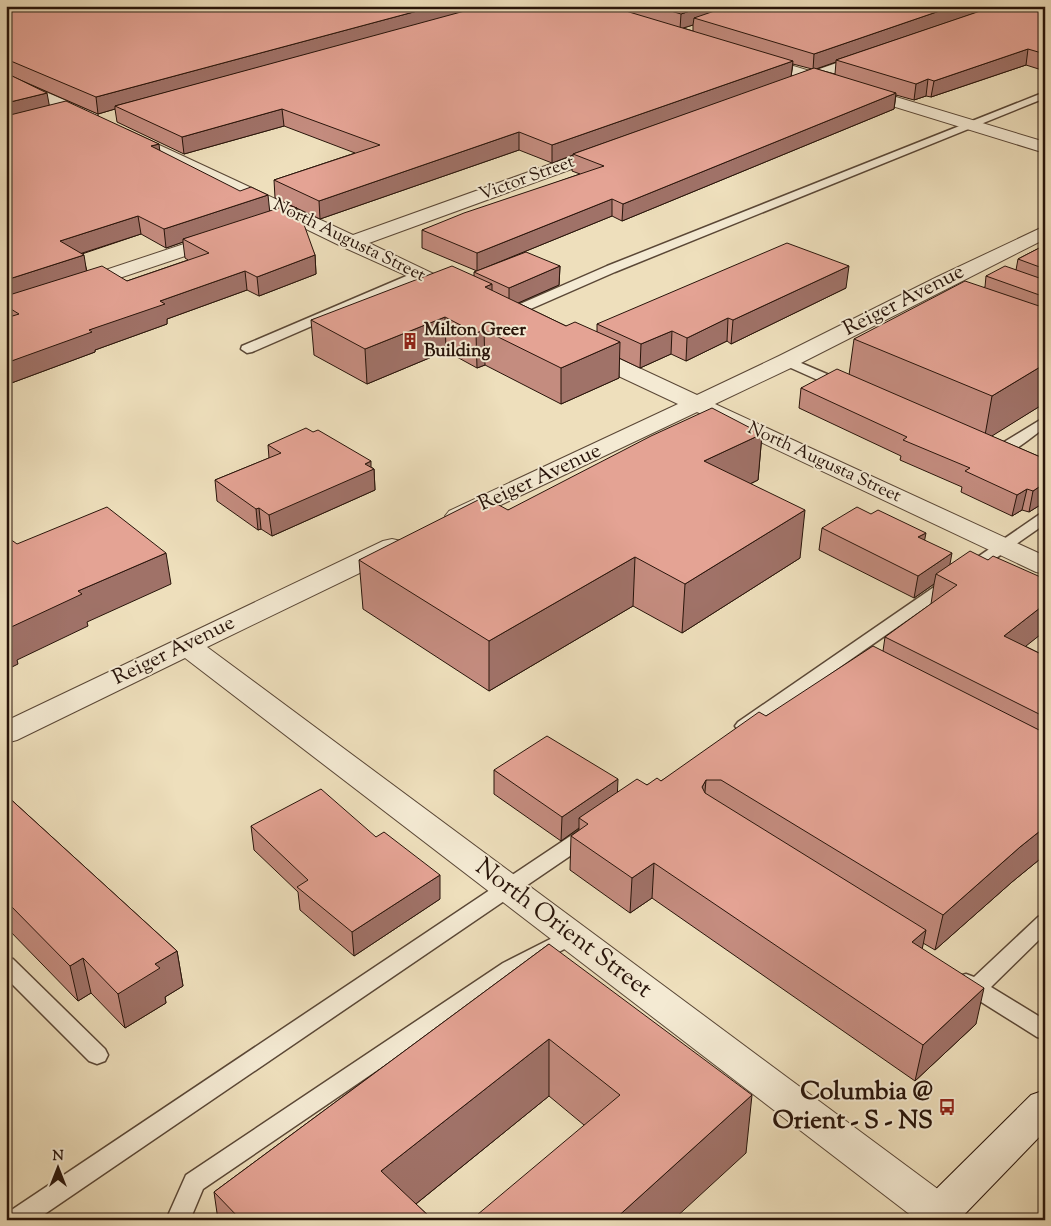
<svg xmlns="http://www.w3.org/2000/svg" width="1051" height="1226" font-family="'Sorts Mill Goudy',serif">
	<rect width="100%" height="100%" fill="#eedfbc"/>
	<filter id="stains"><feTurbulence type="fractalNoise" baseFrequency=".004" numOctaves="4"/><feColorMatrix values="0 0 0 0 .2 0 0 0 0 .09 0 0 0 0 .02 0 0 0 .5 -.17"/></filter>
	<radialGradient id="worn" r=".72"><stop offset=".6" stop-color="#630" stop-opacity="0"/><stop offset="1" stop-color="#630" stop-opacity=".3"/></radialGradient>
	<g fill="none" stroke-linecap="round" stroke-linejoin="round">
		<g stroke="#5a4736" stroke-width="3">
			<g id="service">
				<path d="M1045 92V98L615 272 510 318 506 319 500 315 502 312 607 266Z"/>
				<path d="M418 271 422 272 424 275 422 278 252 352 247 353 241 349 242 346Z"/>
				<path d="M787 357 848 383 850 386 843 390 838 389 782 364 781 361 782 358Z"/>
				<path d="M1045 417V427C1033 436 998 468 986 453Z"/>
				<path d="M1045 513V524L750 730 744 732 738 730 735 726 738 722 1040 514Z"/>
				<path d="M588 827 595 829 598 834 595 839 36 1220H6L7 1213 581 829Z"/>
				<path d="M1045 915V934L991 987 1045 1020V1039L1037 1037 959 988 955 982 959 976 966 974 974 977 1038 917Z"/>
				<path d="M572 928 579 931 582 936 579 941 517 975 203 1189 190 1220H166L186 1175 503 963Z"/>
				<path d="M6 957 13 959 105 1049 108 1055 105 1061 97 1064 89 1061 6 978Z"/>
			</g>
		</g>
		<g stroke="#5a4736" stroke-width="2">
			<g id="minor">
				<path d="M871 51 876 53 879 56 876 59 797 87H785L783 84 785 81Z"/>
				<path d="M6 75 97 114 99 118 97 122H85L6 86Z"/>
				<path d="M127 130 353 235 601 146 607 145 613 146 616 150 613 154 369 243 463 288 466 292 463 296 456 298 343 247 121 139 118 135 121 131Z"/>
				<path d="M1045 226V239L795 366 715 404 1045 556V574L1036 572 697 412 467 521 458 524 449 521 445 516 449 511 678 404 578 357 575 352 578 347 586 345 594 347 697 395 779 356 937 277Z"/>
				<path d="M220 232 227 234 230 238 227 242 6 316V303Z"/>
				<path d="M392 539 401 541 405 547 401 553 207 647 962 1207 968 1220H917L185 658 17 740 6 743V721L383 541Z"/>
			</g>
		</g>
		<g stroke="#5a4736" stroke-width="2">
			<path id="tertiary" d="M757 55 1045 142V153L752 63 749 60 752 57Z"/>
		</g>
		<g stroke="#28140a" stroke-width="2">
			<path id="secondary" d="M1045 1090V1131L959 1220H912L918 1207 1031 1095Z"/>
		</g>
		<use href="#service" fill="#f4ead3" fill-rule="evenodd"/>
		<use href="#minor" fill="#f4ead3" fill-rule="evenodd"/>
		<use href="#tertiary" fill="#f4ead3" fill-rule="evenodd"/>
		<use href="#secondary" fill="#f4ead3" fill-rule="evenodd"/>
	</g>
	<g fill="#c48c7f" stroke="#28140a" fill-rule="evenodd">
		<path d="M6 6H1045V71L1026 65 931 97 926 96 914 100 896 95 894 109 622 221 612 216 477 271 422 248V230L580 174 572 171 573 155 552 163 519 150 320 219 275 198 274 180 355 153 284 126 184 154 117 122 115 109 98 114 9 75 49 106 160 151 270 211 297 217 315 255 316 274 259 296 247 290 167 319V324L95 350V352L6 385ZM693 25V31L683 28ZM836 62 835 74 816 69ZM793 64 812 69 791 77ZM141 234 166 248 183 242 185 258 188 260 127 281 87 271 82 254Z"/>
		<path d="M1045 245V403L991 436 1045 459V502L1029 512 1022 510 1012 516 961 492 962 487 900 460 901 456 799 408 801 388 849 375 854 339 985 287 986 276 1016 270 1018 259Z"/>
		<path d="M560 266 559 285 518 303 566 326 597 332V324L846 288 731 344 727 341 686 361 671 354 640 368 619 358V378L561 404 485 365 477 368 446 351 367 384 314 355 311 320 474 276V272Z"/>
		<path d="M762 434 758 480 750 484 800 558 682 633 633 606 489 691 363 609 359 560 508 510Z"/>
		<path d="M268 445 371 467 374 469 375 490 272 536 261 529 258 530 217 501 215 480 269 458Z"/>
		<path d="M822 528 925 540 950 565 988 560 1045 579V631L1025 646 1045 656V855L1012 882 935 950 923 943 922 949 976 1024 915 1081 652 898 630 913 570 870 571 836 579 830V828L561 841 494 794V770L618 792 661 781 766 716 883 651 885 637 931 604 934 584 914 598 819 550Z"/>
		<path d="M6 795 177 951 183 986 165 997 166 1003 125 1028 91 993 78 1001 6 927Z"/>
		<path d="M251 826 440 899 354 956 300 910 298 892 254 850Z"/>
		<path d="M549 944 746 1153 584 1125 549 1096 416 1204 433 1220H218L214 1192Z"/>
	</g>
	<g fill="#a07268" stroke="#28140a">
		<path d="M436 6H491L115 106V109L98 114 96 97Z"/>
		<path d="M705 6H748L694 18 693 25 680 29 681 14Z"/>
		<path d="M954 6H996L836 60V62L813 70 814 54Z"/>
		<path d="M1028 49 1026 65 931 97 934 81Z"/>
		<path d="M793 61 791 77 573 154V155L552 163V145Z"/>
		<path d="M928 79 926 96 914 100 916 84Z"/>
		<path d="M47 93 50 109 6 121V103Z"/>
		<path d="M896 93 894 109 622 221 623 204Z"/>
		<path d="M282 109 284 126 184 154 182 137Z"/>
		<path d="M519 132V150L320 219 319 201Z"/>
		<path d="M159 144 161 161 151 146Z"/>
		<path d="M268 195 270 214 183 239V242L166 248 164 229Z"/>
		<path d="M612 199V216L477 271V253Z"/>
		<path d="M297 208 298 227 287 212Z"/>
		<path d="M138 216 141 234 64 259 60 241Z"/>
		<path d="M84 255 87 274 6 301V280Z"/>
		<path d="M315 255 316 274 259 296 257 277Z"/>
		<path d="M560 266 559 285 509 307V288Z"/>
		<path d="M849 266 846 288 731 344 733 320Z"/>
		<path d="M245 271 247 290 167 319V324L95 350V352L6 385V363L89 330 160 301Z"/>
		<path d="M492 284V318L485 287Z"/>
		<path d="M445 317 446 351 367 384 365 349Z"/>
		<path d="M728 318 727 341 686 361 687 338Z"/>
		<path d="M484 330 485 365 477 368 476 333Z"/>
		<path d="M672 331 671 354 640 368 641 344Z"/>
		<path d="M620 342 619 378 561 404V368Z"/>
		<path d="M1045 364V403L984 441 992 396Z"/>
		<path d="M762 434 758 480 700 508 704 461Z"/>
		<path d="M371 461V470L374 469 375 490 272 536 269 515Z"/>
		<path d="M1045 483V502L1029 512 1033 491Z"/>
		<path d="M1027 489 1022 510 1012 516 1017 495Z"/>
		<path d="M259 508 261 529 258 530 256 509Z"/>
		<path d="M805 510 800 558 682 633 685 584Z"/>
		<path d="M926 533 922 554 918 537Z"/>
		<path d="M166 553 171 584 87 622 88 626 17 660 18 664 6 670V634L7 629 78 591Z"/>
		<path d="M952 553 948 575 936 574 934 584 914 598 918 576Z"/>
		<path d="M635 557 633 606 489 691V641Z"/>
		<path d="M1045 604V631L997 669 1004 636Z"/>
		<path d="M618 779 617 802 579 818V828L561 841 562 817Z"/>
		<path d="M706 780 703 814 702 787Z"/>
		<path d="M1045 827V855L1012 882 935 950 943 915 1020 847Z"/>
		<path d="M654 863 652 898 630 913 632 878Z"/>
		<path d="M440 875V899L354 956 352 932Z"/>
		<path d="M926 930 919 965 912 942Z"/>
		<path d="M177 951 183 986 165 997 166 1003 125 1028 118 994 155 964Z"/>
		<path d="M83 958 91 993 78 1001 70 966Z"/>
		<path d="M984 988 976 1024 915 1081 923 1045Z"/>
		<path d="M549 1039V1096L396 1220 381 1171Z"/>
		<path d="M752 1095 746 1153 673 1220H614Z"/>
	</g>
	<g fill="#e4a394" stroke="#28140a">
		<path d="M6 6H436L96 97 6 59Z"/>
		<path d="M483 6H609L793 61 552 145 519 132 319 201 274 180 380 145 282 109 182 137 115 106Z"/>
		<path d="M654 6H705L681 14Z"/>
		<path d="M729 6H954L814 54 694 18Z"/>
		<path d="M995 6H1045V54L1028 49 934 81 928 79 916 84 836 60Z"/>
		<path d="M814 68 896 93 623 204 612 199 477 253 422 230 464 213 604 166 573 154Z"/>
		<path d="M6 73 47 93 6 103Z"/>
		<path d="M66 101 159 144 151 146 240 191 251 187 268 195 164 229 138 216 60 241 84 255 6 280V116Z"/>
		<path d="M288 205 297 208 287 212 302 219 315 255 257 277 245 271 160 301 165 304 89 330 92 332 6 363V318L19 314 6 306V296L102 266 127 281 209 253 183 239Z"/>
		<path d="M787 243 849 266 733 320 728 318 687 338 672 331 641 344 597 324Z"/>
		<path d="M1045 245V269L1018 259Z"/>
		<path d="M526 252 560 266 509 288 474 272Z"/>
		<path d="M452 266 492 284 485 287 566 326 575 322 620 342 561 368 484 330 476 333 445 317 365 349 311 320Z"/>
		<path d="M1005 266 1045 280V297L986 276Z"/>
		<path d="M965 281 1045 308V364L992 396 854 339Z"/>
		<path d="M837 369 1045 459V483L1033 491 1027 489 1017 495 965 471 970 468 903 440 907 437 801 388Z"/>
		<path d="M712 408 762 434 704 461 805 510 685 584 635 557 489 641 359 560 484 497 508 510 651 436Z"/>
		<path d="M306 428 313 432 318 430 371 461 365 464 374 469 269 515 259 508 256 509 215 480 281 453 268 445Z"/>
		<path d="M107 507 166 553 78 591 82 594 7 629 11 632 6 634V536L17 544Z"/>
		<path d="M857 507 871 514 878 510 926 533 918 537 952 553 918 576 822 528Z"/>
		<path d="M970 551 988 560 993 556 1045 579V604L1004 636 1045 656V717L885 637 957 585 936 574Z"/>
		<path d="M873 646 1045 733V827L1020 847 943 915 721 780H706L702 787 705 793 926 930 912 942 984 988 923 1045 654 863 632 878 571 836 588 824 579 818 637 779 647 785 657 778 661 781 759 712 766 716Z"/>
		<path d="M547 736 618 779 562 817 494 770Z"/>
		<path d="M321 789 376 837 384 832 440 875 352 932 297 887 308 880 251 826Z"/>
		<path d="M6 795 177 951 155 964 160 968 118 994 83 958 70 966 6 901Z"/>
		<path d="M549 944 752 1095 614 1220H471L620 1095 549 1039 381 1171 433 1220H241L214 1192Z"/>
	</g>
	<defs>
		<g id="building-bare" transform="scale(1.35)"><path d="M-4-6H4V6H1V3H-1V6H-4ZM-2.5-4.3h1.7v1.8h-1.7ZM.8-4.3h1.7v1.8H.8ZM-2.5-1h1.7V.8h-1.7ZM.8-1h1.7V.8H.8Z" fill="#8f2418" stroke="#f4ead3" stroke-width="2.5" paint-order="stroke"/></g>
		<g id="bus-bare" transform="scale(1.35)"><path d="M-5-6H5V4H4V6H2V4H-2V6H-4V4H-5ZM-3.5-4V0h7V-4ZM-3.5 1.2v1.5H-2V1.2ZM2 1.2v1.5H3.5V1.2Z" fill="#8f2418" stroke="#f4ead3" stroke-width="2.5" paint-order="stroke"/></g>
	</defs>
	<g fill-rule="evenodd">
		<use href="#building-bare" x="410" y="341"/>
		<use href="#bus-bare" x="947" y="1107"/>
	</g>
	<g text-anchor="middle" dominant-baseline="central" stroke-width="4" stroke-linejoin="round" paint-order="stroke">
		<g font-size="18" fill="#28140a" stroke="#f4ead3">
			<text transform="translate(527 179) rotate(-20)">Victor Street</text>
			<text transform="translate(349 241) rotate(26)">North Augusta Street</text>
			<text transform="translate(824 463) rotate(25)">North Augusta Street</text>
		</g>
		<g font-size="18" font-weight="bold" fill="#28140a" stroke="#f4ead3" text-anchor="start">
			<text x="424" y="331">Milton Greer<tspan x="424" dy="21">Building</tspan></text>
		</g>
		<g font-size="21" fill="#28140a" stroke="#f4ead3">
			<text transform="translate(904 301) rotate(-27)">Reiger Avenue</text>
			<text transform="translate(540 478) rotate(-25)">Reiger Avenue</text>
			<text transform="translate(174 651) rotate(-26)">Reiger Avenue</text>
		</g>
		<g font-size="25" fill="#28140a" stroke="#f4ead3">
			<text transform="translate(563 929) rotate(37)">North Orient Street</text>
		</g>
		<g font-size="25" font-weight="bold" fill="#28140a" stroke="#f4ead3" text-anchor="end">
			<text x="933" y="1093">Columbia @<tspan x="933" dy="29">Orient - S - NS</tspan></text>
		</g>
	</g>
	<rect width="1051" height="1226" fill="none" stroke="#eedfbc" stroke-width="25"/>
	<rect x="8" y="8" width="1036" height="1211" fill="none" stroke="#28140a" stroke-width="2.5"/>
	<rect x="12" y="12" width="1026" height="1201" fill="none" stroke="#28140a"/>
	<g transform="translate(58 1168)" stroke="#f4ead3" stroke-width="4" paint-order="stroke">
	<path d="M0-4L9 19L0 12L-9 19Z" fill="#28140a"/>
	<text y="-8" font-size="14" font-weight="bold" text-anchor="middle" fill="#28140a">N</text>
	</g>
	<rect width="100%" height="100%" filter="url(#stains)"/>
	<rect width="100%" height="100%" fill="url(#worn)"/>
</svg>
